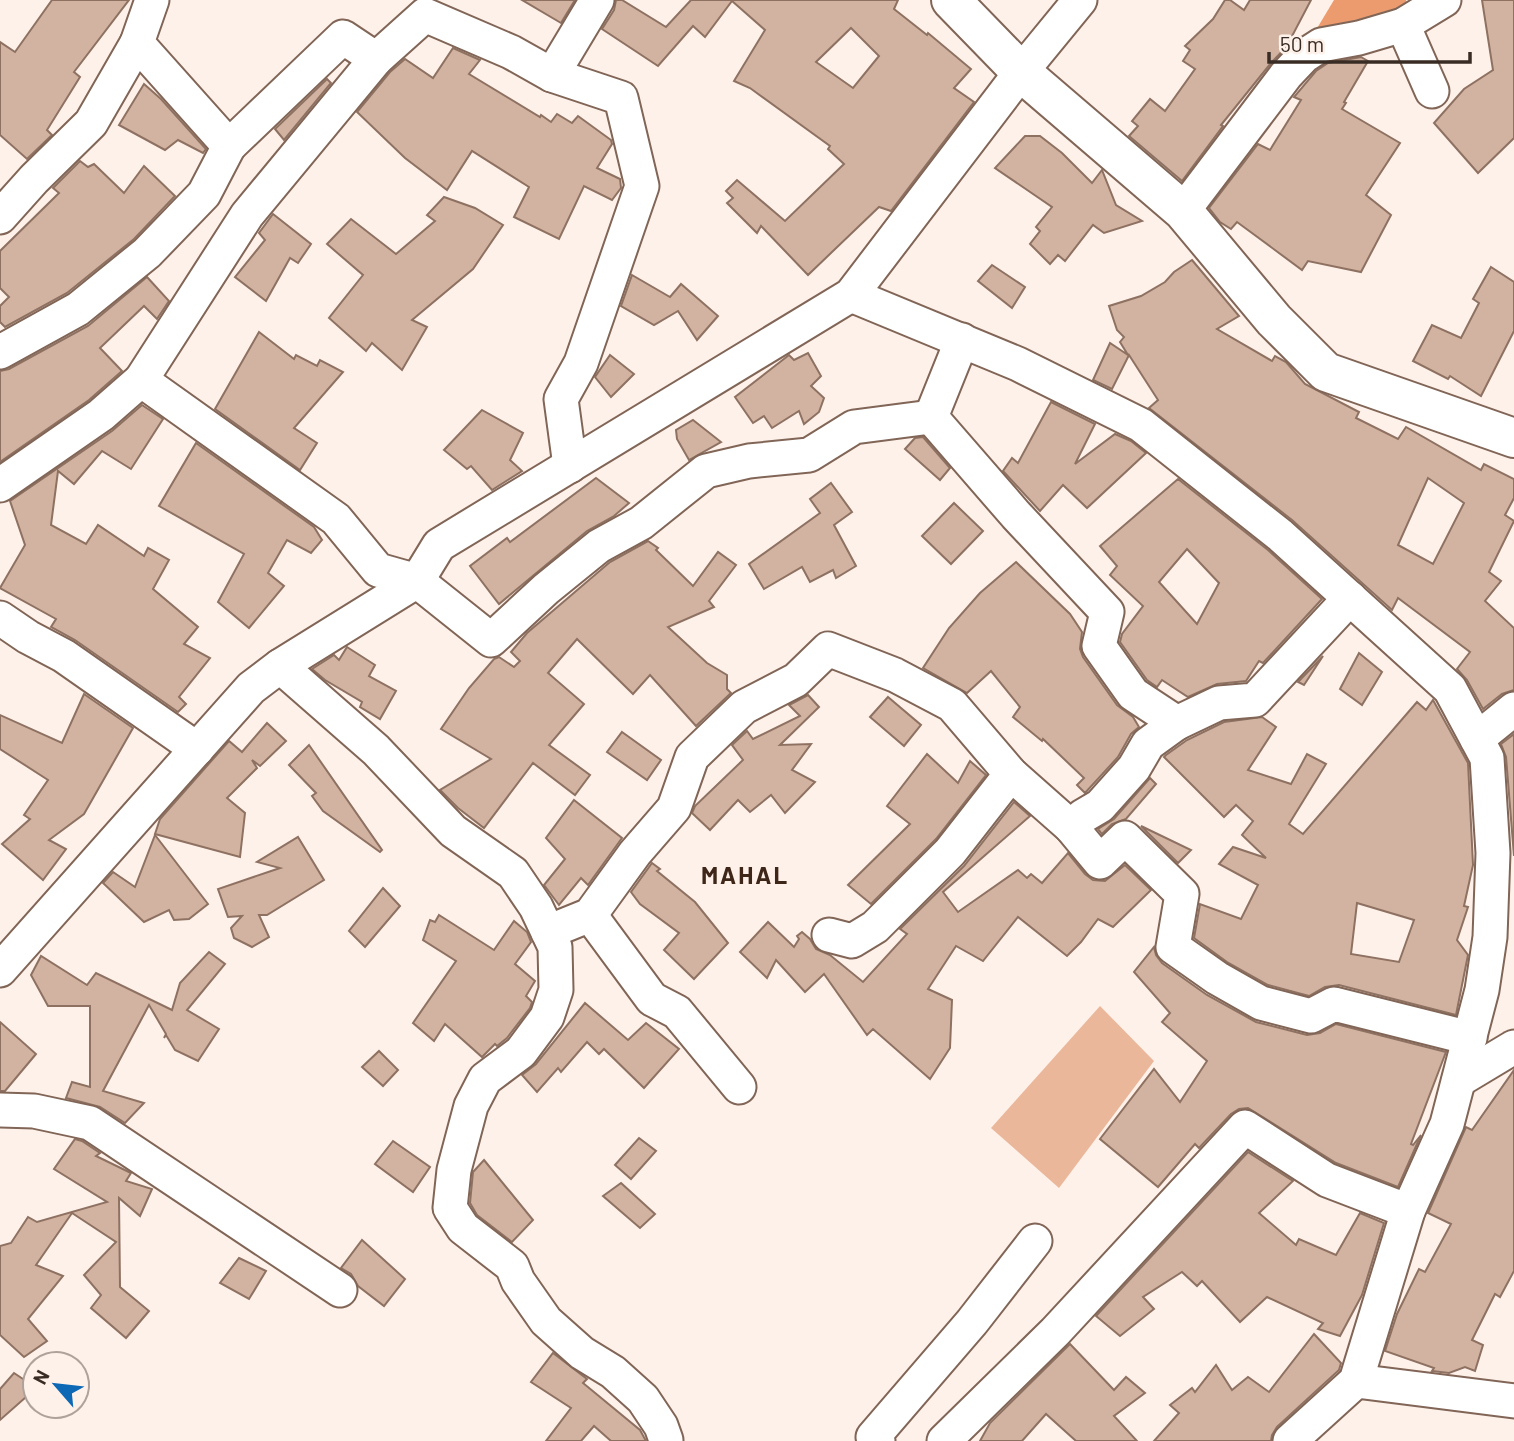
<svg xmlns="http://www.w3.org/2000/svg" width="1514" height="1441" font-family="Barlow,sans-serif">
	<rect width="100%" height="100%" fill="#fef1ea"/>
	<path fill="#eab79a" d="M1100 1006 1154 1061 1059 1188 991 1128Z"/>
	<path fill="#eb9b6d" d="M1334 0H1406L1408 7 1316 30Z"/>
	<g fill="#d2b3a2" stroke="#8e7161" stroke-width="2" fill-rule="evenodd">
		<path d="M52 0H129L74 72 80 77 47 130 52 135 27 159 0 135V42L15 52Z"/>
		<path d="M522 0H575L561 23Z"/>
		<path d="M616 0H622L666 27 691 0H898L894 9 927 35 928 33 971 69 954 88 974 102 891 211 879 207 808 275 761 226 757 233 727 203 733 198 726 191 737 180 785 221 844 164 828 149 830 146 750 88 734 81 765 30 732 1 705 37 693 26 658 66 602 29 614 10ZM851 28 879 56 853 88 816 62Z"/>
		<path d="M1225 0H1230L1244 10 1250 0H1311L1291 38 1293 40 1271 63 1221 125 1223 126 1182 181 1129 136 1138 126 1132 121 1150 99 1165 111 1195 69 1183 61 1190 50 1185 46 1213 19Z"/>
		<path d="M1482 0H1514V138L1478 173 1434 123 1464 89 1493 70Z"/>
		<path d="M453 48 480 60 469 74 540 117 541 115 551 122 557 114 572 123 578 116 611 140 612 144 597 168 620 179 621 188 612 200 584 186 559 239 514 217 529 187 472 151 447 190 405 158 357 112 390 72 405 59 433 78Z"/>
		<path d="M1361 57 1368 61 1344 102 1346 103 1342 109 1400 143 1366 195 1391 215 1361 272 1308 261 1302 270 1237 222 1231 229 1220 222 1209 208 1258 144 1270 150 1301 100 1294 97 1316 71 1328 63Z"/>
		<path d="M327 79 331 83 284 140 275 129Z"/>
		<path d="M144 84 161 99 206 149 203 153 178 140 165 150 119 125Z"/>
		<path d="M1025 136H1040L1062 153 1092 183 1102 170 1116 205 1142 221 1104 233 1093 225 1065 261 1058 255 1050 264 1030 244 1040 231 1036 227 1052 207 995 168Z"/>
		<path d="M80 161 88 167 94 164 124 193 144 166 175 196 134 239 67 293 5 327 0 322V306L9 297 0 288V251L59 193 53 188Z"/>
		<path d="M444 197 475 208 503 225 473 269 412 320 427 327 402 370 372 343 366 351 329 318 363 275 327 244 351 219 396 254 435 221 427 215Z"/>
		<path d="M273 214 311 244 298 263 290 258 266 301 235 277 265 240 259 233Z"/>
		<path d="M1192 260 1239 316 1217 329 1272 361 1275 356 1286 362 1305 384 1359 412 1356 418 1398 439 1406 427 1481 470 1484 464 1514 479V498L1505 515 1514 521 1489 572 1501 581 1485 601 1514 628V690L1502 694 1483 709 1467 680 1457 669 1470 652 1398 598 1392 610 1292 520 1149 408 1158 400 1129 355 1112 389 1093 380 1110 343 1128 355 1120 342 1124 337 1117 330 1109 306 1141 296 1165 282 1174 272ZM1428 478 1464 503 1433 564 1398 545Z"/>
		<path d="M992 265 1025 287 1012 308 978 281Z"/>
		<path d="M1491 267 1514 282V331L1481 396 1450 376 1448 379 1413 361 1432 325 1461 338 1479 303 1473 299Z"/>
		<path d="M632 275 670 297 681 284 718 316 697 340 678 311 654 325 621 306Z"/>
		<path d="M147 277 169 301 157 319 144 306 100 348 122 371 89 400 0 462V371L9 369 88 326Z"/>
		<path d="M259 332 294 359 296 355 317 366 320 360 343 372 294 428 317 443 300 470 215 409Z"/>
		<path d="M808 353 821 376 811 386 824 398 819 412 804 424 799 411 772 428 764 416 753 423 735 397 789 355 794 360Z"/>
		<path d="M610 355 634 374 611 397 595 377Z"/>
		<path d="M1051 402 1095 424 1075 464 1115 434 1131 441 1146 453 1087 508 1063 485 1040 511 1003 471 1012 458 1018 463Z"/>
		<path d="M142 405 163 419 131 469 102 451 74 484 58 471 51 525 86 544 98 525 144 556 148 548 169 560 153 589 198 627 184 644 210 658 179 697 186 704 178 712 75 640 51 627 56 619 0 588 25 545 10 501 112 431Z"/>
		<path d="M482 410 523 433 510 460 522 471 492 490 471 466 467 469 444 450Z"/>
		<path d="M693 420 721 442 689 460 677 439 676 430Z"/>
		<path d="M923 437 950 468 940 480 905 449 915 438Z"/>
		<path d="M196 443 314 527 322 540 311 553 287 540 268 573 284 586 249 628 218 602 244 554 159 506Z"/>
		<path d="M596 478 629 503 614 516 587 531 499 604 470 566 507 538 510 542Z"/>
		<path d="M1178 479 1268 550 1322 599 1263 663 1259 661 1246 681 1217 684 1188 697 1162 680 1157 687 1147 680 1120 642 1122 634 1143 606 1110 575 1117 566 1100 546ZM1187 549 1219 583 1197 624 1159 582Z"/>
		<path d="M831 483 852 512 834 525 856 566 836 578 833 570 810 582 802 567 764 589 749 564 820 513 810 499Z"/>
		<path d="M954 503 983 531 951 564 922 536Z"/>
		<path d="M648 541 658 548 656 550 693 586 718 552 736 565 709 601 714 607 668 627 707 663 727 675V689L731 693 696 726 650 675 633 694 577 639 548 673 584 704 549 745 590 775 575 795 533 763 484 828 458 808 440 790 491 759 441 729 469 688 494 659 499 657 514 667 520 661 511 652 527 633 610 562Z"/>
		<path d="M1016 562 1070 614 1082 632 1080 649 1083 657 1117 705 1133 717 1139 727 1131 734 1118 757 1085 793 1077 785 1084 778 1043 739 1042 741 1013 717 1020 707 991 671 967 693 923 668 949 628 980 593Z"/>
		<path d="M347 647 375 665 369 676 396 691 380 719 360 707 362 702 325 680 312 669 334 655 339 660Z"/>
		<path d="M1359 653 1382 672 1362 705 1340 689Z"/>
		<path d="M1323 656 1304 685 1298 682Z"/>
		<path d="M84 694 133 728 84 814 49 840 66 849 43 880 2 844 30 819 24 815 48 780 0 749V715L62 743Z"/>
		<path d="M808 695 819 707 780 745 811 744 792 770 815 782 785 813 771 795 750 812 738 800 710 830 692 813 695 806 743 760 732 745 747 731 753 739 800 716 789 705Z"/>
		<path d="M888 697 921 725 904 746 870 717Z"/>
		<path d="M1433 700 1468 763 1473 865 1464 906 1468 907 1457 940 1468 955 1456 1015 1339 985 1325 987 1309 996 1268 985 1227 962 1194 938 1200 904 1241 919 1258 885 1219 864 1233 847 1266 858 1242 835 1253 821 1236 805 1224 817 1164 757 1166 755 1187 740 1224 722 1262 717 1276 727 1248 770 1291 784 1307 754 1326 764 1289 824 1303 834 1417 702 1426 710ZM1357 903 1414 920 1399 962 1351 954Z"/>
		<path d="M267 723 286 741 260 766 252 760 257 768 227 798 245 813 240 857 155 834 160 819 229 741 242 752Z"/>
		<path d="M622 732 661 760 647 780 607 752Z"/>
		<path d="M1514 734V856L1506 757 1501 744Z"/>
		<path d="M309 745 382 850 380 852 323 811 312 796 316 793 289 765Z"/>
		<path d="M927 754 958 783 970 761 986 775 936 839 871 904 848 885 910 824 887 806Z"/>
		<path d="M1150 778 1156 784 1126 819 1112 824 1102 834 1098 829 1114 819Z"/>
		<path d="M574 800 622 838 588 885 581 878 559 905 544 885 565 859 546 838Z"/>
		<path d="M1014 802 1030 816 943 892 958 912 1018 870 1027 878 1031 874 1042 883 1068 853 1085 874 1093 880 1105 881 1125 865 1151 890 1113 927 1098 919 1081 942 1067 956 1018 917 983 961 956 946 928 989 952 1000 950 1048 930 1079 873 1029 867 1035 824 974 805 992 776 960 767 978 740 952 768 922 794 947 799 939 797 936 802 932 810 939 816 949 830 955 863 982 907 934 900 929 964 866Z"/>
		<path d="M1141 826 1191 850 1178 863Z"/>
		<path d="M155 835 208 904 189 919 174 920 169 910 144 922 103 883 113 872 135 887Z"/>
		<path d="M298 837 324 880 267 915H259L269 937 252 947 234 938 231 928 242 916 228 917 218 889 280 868 257 862Z"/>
		<path d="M652 863 660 869 657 871 695 902 728 943 694 979 664 950 679 933 640 904 631 892Z"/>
		<path d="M383 888 400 906 365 947 349 931Z"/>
		<path d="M439 915 494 950 514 921 527 932 531 942 515 964 535 981 526 996 532 1002 530 1008 507 1038 497 1046 495 1044 482 1057 445 1024 434 1041 413 1023 456 961 423 940 430 920 435 922Z"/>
		<path d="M1154 947 1156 955 1162 963 1207 995 1256 1022 1307 1035 1320 1033 1336 1024 1446 1052 1411 1144 1413 1145 1421 1135 1398 1187 1336 1163 1248 1108 1239 1109 1231 1114 1199 1148 1195 1144 1158 1187 1100 1139 1154 1069 1180 1102 1207 1061 1162 1022 1170 1013 1134 972Z"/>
		<path d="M209 952 225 964 187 1010 219 1029 198 1061 175 1050 166 1035 164 1038 166 1034 149 1005 103 1091 144 1103 125 1123 100 1107 66 1098 72 1082 90 1087V1006H48L31 975 41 956 87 985 96 973 172 1010 180 983Z"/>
		<path d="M585 1003 628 1040 646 1023 679 1049 644 1088 604 1049 599 1054 587 1042 561 1072 558 1068 537 1092 522 1075 536 1064Z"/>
		<path d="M0 1022 36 1054 5 1091H0Z"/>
		<path d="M379 1051 398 1070 383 1086 362 1067Z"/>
		<path d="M1514 1070V1271L1500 1297 1495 1294 1472 1340 1483 1345 1475 1371 1465 1367 1449 1373 1432 1371 1434 1368 1385 1351 1397 1314 1419 1269 1425 1272 1451 1224 1428 1213 1466 1127 1472 1130Z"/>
		<path d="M639 1138 656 1151 631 1179 615 1165Z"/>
		<path d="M75 1139 82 1141 100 1153 96 1156 131 1173 126 1181 152 1189 140 1216 119 1198 120 1287 149 1311 126 1338 91 1308 101 1295 84 1275 116 1242 72 1213 36 1265 63 1276 28 1319 47 1341 24 1357 0 1335V1246L11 1243 28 1217 37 1222 107 1202 54 1169Z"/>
		<path d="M393 1141 430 1167 413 1192 375 1164Z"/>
		<path d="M1248 1152 1293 1181 1259 1213 1296 1245 1299 1239 1336 1255 1360 1213 1384 1223 1362 1295 1340 1336 1318 1329 1323 1323 1267 1297 1240 1322 1202 1281 1197 1286 1182 1272 1143 1297 1154 1309 1120 1336 1096 1316Z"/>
		<path d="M484 1160 533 1220 512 1242 477 1215 470 1203 473 1172Z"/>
		<path d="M621 1183 655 1214 640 1228 603 1196Z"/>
		<path d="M362 1240 405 1279 384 1306 358 1286 351 1274 341 1268Z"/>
		<path d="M239 1258 266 1271 249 1299 220 1283Z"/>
		<path d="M1314 1334 1341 1363 1339 1370 1277 1427 1272 1435 1271 1441H1154L1179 1413 1170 1405 1192 1388 1195 1392 1216 1365 1232 1390 1248 1377 1269 1392Z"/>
		<path d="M1070 1344 1114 1390 1126 1377 1145 1393 1114 1416 1137 1441H1076L1046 1414 1022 1441H980L990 1423Z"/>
		<path d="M553 1353 587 1379 583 1383 640 1430 646 1441H611L594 1426 581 1441H546L571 1408 531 1382Z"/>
		<path d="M14 1373 35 1387V1389L0 1420V1389Z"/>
	</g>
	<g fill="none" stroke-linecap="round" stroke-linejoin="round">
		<g stroke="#816556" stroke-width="37">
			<g id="minor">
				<path d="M152 0 137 43 229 146 343 37 376 59"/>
				<path d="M1403 25 1432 91"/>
				<path d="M552 75 597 0"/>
				<path d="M1183 211 1286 75 1304 56 1321 45 1359 38 1403 25 1444 0"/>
				<path d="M0 217 34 179 91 123 137 43"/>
				<path d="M851 295 1018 364 1141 425 1280 535 1450 689 1487 758 1493 853 1490 937 1482 990 1447 1124 1408 1211 1356 1381 1290 1441"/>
				<path d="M962 340 931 417 1016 515 1107 612 1099 646 1133 694 1177 723 1219 703 1255 700 1350 598"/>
				<path d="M0 352 78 309 147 253 204 194 229 146"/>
				<path d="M570 466 561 399 581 363 642 186 621 98 552 75 511 52 425 15 376 59 247 215 141 380 336 519 378 570 417 581 491 640 546 589 599 546 641 523 706 471 749 461 809 455 854 427 931 417"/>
				<path d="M0 485 101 415 141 380"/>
				<path d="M0 618 28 637 64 656 197 749"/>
				<path d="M280 666 376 750 453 831 513 873 536 907 555 947 556 990 547 1017 521 1052 485 1079 471 1106 454 1170 450 1208 463 1228 512 1266 518 1281 546 1321 582 1353 613 1372 643 1399 661 1426 666 1440"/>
				<path d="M1477 739 1514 709"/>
				<path d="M1071 827 1083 816 1100 806 1134 768 1148 744 1177 723"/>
				<path d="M590 915 652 999 677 1012 739 1087"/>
				<path d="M548 932 590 915 635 853 674 808 692 757 744 707 796 680 828 649 895 675 952 705 1011 774 1071 827 1100 862 1125 838 1182 894 1173 947 1217 978 1261 1003 1311 1016 1334 1004 1470 1038"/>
				<path d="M829 935 852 941 875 927 950 852 1011 774"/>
				<path d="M0 970 251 688 280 666 417 581 439 545 851 295 1021 72 1080 0"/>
				<path d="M1459 1080 1514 1047"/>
				<path d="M0 1110 34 1111 90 1123 340 1290"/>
				<path d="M1356 1381 1514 1401"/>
				<path d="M878 1441 873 1437 972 1322 1035 1241"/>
				<path d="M944 1441 1055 1332 1245 1127 1327 1180 1408 1211"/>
			</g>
		</g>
		<g stroke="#816556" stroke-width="42">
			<path id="major" d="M951 0 1021 72 1183 211 1274 320 1326 372 1514 438"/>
		</g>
		<use href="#minor" stroke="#fff" stroke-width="33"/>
		<use href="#major" stroke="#fff" stroke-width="38"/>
	</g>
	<g text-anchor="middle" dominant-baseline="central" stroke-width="6" stroke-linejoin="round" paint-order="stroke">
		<g font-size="24" font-weight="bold" letter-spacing="2" fill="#3e2618" stroke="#fef1ea">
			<text x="745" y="874">MAHAL</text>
		</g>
	</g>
	<g transform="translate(56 1385) rotate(298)"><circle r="33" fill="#fef1ea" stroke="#afa29b" stroke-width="2"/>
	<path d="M0-5L12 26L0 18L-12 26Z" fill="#0d68b5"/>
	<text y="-10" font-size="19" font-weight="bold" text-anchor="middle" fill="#382c25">N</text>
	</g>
	<path d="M1269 52v10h201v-10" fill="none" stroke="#382c25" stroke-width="3.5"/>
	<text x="1280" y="52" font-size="21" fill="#382c25" stroke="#fef1ea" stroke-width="5" paint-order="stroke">50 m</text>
</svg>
